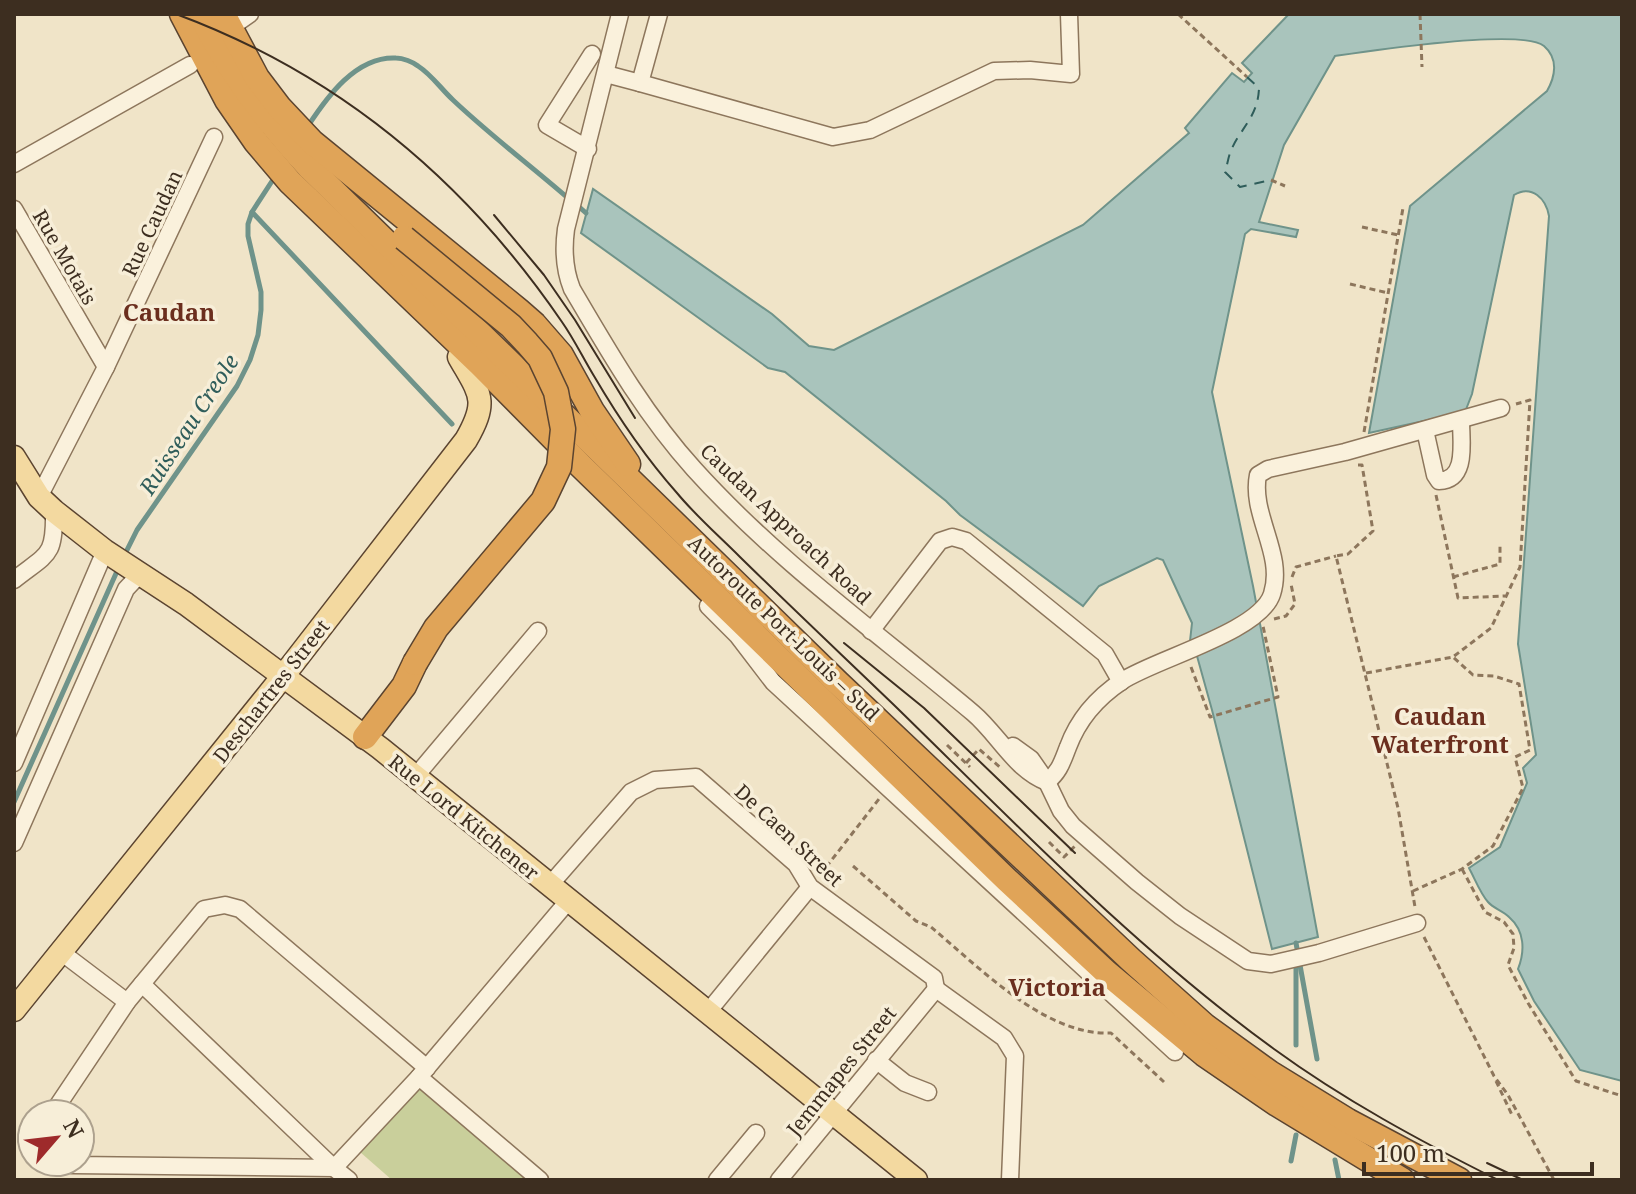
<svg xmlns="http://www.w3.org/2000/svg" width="1636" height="1194" font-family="'Noto Serif',serif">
	<rect width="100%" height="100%" fill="#f0e4c8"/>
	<path fill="#c9cf9b" d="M430 1077 458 1099 543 1180H392L360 1152Z"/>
	<path fill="#a9c4bc" stroke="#6f938a" stroke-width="2" d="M1289 14H1622V1081L1580 1070 1534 1001 1518 969C1525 951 1525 931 1509 917 1503 911 1493 908 1488 902 1480 893 1475 879 1469 868L1500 847 1527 783 1523 768 1536 755 1518 644 1549 216C1546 199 1532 184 1514 195L1472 394 1465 412 1369 433 1410 206 1547 91C1555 77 1559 59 1544 46 1521 28 1369 51 1335 56L1284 145 1259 222 1298 230 1296 237 1251 229 1245 234 1212 392 1253 586 1318 937 1272 949 1212 710 1197 656 1190 641 1192 623 1163 560 1157 558 1099 586 1083 606 960 515 946 501 785 372 768 368 581 233 593 189 772 314 809 346 834 350 1083 225 1189 133 1185 128 1232 73 1244 82 1252 73 1242 63Z"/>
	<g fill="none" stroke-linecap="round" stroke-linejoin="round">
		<g stroke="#6f938a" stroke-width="5">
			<path d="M308 126C327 97 356 56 396 58 403 58 413 62 418 66 432 75 441 89 453 100 490 135 531 166 569 199"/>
			<path d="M577 205 586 213"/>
			<path d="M252 212 452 424"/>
			<path d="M124 556 137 530 237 386 250 360 258 335 261 310V292L248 236V224L252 212 276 175"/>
			<path d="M14 802 118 569"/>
			<path d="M1296 943 1317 1059"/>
			<path d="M1296 960V1045"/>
			<path d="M1335 1160 1339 1180"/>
			<path d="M1291 1161 1296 1135"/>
		</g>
		<path stroke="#2f5d5a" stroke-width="2" stroke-dasharray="10 8" stroke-linecap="butt" d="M1247 77 1259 88C1258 118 1239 129 1230 153 1228 159 1227 166 1225 172L1240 187 1271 180"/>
		<g stroke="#8d765c" stroke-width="19">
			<g id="minor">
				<path d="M620 14 566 229C563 251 564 269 572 289 609 352 645 415 694 469 777 561 879 634 973 713 998 734 1015 770 1047 782"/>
				<path d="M659 14 640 83 833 137 870 130 994 71 1030 70 1071 74 1069 14"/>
				<path d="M230 28 250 14"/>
				<path d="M606 74 640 83"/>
				<path d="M588 149 547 125 592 54"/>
				<path d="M14 164 190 65"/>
				<path d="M14 209 106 367"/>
				<path d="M1425 430 1435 475 1439 481C1468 480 1461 442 1461 421"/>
				<path d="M39 497 106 367 214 137"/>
				<path d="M14 580C48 553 55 557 54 511"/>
				<path d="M708 606 737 635 773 682 1175 1052"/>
				<path d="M871 631 940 541 952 537 966 541 1105 654 1121 682"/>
				<path d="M1013 746 1031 759 1047 782 1061 811 1073 826 1137 882 1180 916 1248 961 1271 964 1319 953 1417 923"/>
				<path d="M14 763 105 551"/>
				<path d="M415 777 538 631"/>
				<path d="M1047 782C1060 771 1062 762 1068 747 1078 720 1098 697 1122 681 1155 659 1260 632 1272 594 1285 554 1250 515 1258 475L1268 469 1345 452 1501 408"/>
				<path d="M14 843 126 589 140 574"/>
				<path d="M549 886 631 792 655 780 696 777 796 864 810 887 934 978 936 989"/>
				<path d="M61 952 127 1002"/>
				<path d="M142 984 334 1168 349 1180"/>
				<path d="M936 989 1004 1038 1015 1056 1010 1180"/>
				<path d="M707 1013 810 887"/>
				<path d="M876 1060 905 1083 928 1092"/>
				<path d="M419 1077 540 1180"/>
				<path d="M52 1114 127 1002 204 909 225 905 240 909 427 1068"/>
				<path d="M49 1162 73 1165 334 1168 419 1077 569 900"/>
				<path d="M717 1180 756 1133"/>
				<path d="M779 1180 936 989"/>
			</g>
		</g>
		<g stroke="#5b4430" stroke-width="25">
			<g id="major">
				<path d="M14 457 39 497 54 511 105 551 186 604 380 748 916 1180"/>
				<path d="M14 1010 284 675 466 440C489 400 480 394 459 357"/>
			</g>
		</g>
		<g stroke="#5b4430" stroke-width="27">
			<g id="highway">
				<path d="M182 14 227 100 256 142 290 182 480 364 581 466 1007 880 1107 973 1204 1054 1277 1104 1402 1180"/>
				<path d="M200 14C229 72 266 121 310 168L837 682 1131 960 1205 1026 1270 1073 1348 1121 1459 1180"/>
				<path d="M223 14 257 78 279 107 312 142 518 310 534 324 561 355 592 411 628 464"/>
				<path d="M365 737 404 686 415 663"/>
			</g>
		</g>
		<g stroke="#8d765c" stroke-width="3" stroke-dasharray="6 4" stroke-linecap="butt">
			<path d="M1178 14 1247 77"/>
			<path d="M1420 14 1422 67"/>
			<path d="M1271 180 1285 186"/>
			<path d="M1362 227 1398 235"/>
			<path d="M1350 284 1388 293"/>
			<path d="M1364 432 1403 208"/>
			<path d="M1358 465H1362L1373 531 1348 554 1336 556 1398 808 1415 907"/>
			<path d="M1436 495 1458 598 1505 596"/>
			<path d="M1292 577 1296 567 1336 556"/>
			<path d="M1453 577 1500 564V544"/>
			<path d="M1274 619 1286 616 1295 604 1291 584"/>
			<path d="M1191 667 1210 717 1278 697 1263 626"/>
			<path d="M1366 673 1453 657 1491 628 1520 567 1530 400 1516 404"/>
			<path d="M947 745 970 767"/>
			<path d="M966 763 979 749 1002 769"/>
			<path d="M1049 842 1064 857 1075 846"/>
			<path d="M853 866 916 921 931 927C979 967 1045 1036 1111 1033L1164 1082"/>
			<path d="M1462 869 1485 912 1504 922 1513 934 1514 948 1508 965 1528 1003 1576 1081 1622 1096"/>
			<path d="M820 875 879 799"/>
			<path d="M1413 891 1462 869 1493 846 1523 788 1515 757 1530 750 1519 684 1494 676 1473 675 1453 657"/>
			<path d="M1424 937 1494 1076 1508 1095 1554 1180"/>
			<path d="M1496 1081 1513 1117"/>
		</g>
		<use href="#minor" stroke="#faf1dc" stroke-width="16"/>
		<use href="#major" stroke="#f3d9a0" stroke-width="22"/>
		<use href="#highway" stroke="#e0a458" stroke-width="24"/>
		<g stroke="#3d2e20" stroke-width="2">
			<path d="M176 14C338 74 465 180 562 322 574 339 583 358 594 376 618 417 645 457 677 493 696 516 719 536 740 557 791 607 843 656 895 706 1016 824 1136 949 1274 1049 1344 1100 1420 1141 1498 1180"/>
			<path d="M494 215 544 275 575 320 635 418"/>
			<path d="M844 643 924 708 1075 853"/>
			<path d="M1487 1163 1523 1180"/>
		</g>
		<g stroke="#5b4430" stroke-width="27" stroke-linecap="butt">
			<path id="highway-bridge" d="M404 238 511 326 527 343 540 358 556 392 563 429 559 467 543 501 436 628 415 663"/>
		</g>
		<use href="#highway-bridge" stroke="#e0a458" stroke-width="24"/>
	</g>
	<g text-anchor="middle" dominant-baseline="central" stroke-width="7" stroke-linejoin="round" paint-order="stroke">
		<g font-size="20" fill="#3d2e20" stroke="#f7eed8">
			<text transform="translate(152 223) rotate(-65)">Rue Caudan</text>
			<text transform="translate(65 257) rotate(60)">Rue Motais</text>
			<text transform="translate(786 524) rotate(43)">Caudan Approach Road</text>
			<text transform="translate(784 628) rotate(44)">Autoroute Port-Louis – Sud</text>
			<text transform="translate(271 691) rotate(-52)">Deschartres Street</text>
			<text transform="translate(464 817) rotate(39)">Rue Lord Kitchener</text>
			<text transform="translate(789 835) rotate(43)">De Caen Street</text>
			<text transform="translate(841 1071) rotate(-51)">Jemmapes Street</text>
		</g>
		<g font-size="22" font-style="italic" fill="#2f5d5a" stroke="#f7eed8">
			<text transform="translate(188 424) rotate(-57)">Ruisseau Creole</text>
		</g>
		<g font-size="24" font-weight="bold" fill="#6b2e1e" stroke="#f7eed8">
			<text x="169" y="311">Caudan</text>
			<text x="1440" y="715">Caudan<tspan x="1440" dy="28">Waterfront</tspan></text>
			<text x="1057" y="986">Victoria</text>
		</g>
	</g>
	<rect width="1636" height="1194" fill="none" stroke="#3d2e20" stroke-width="32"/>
	<g transform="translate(56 1138) rotate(62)"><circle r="38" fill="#f7eed8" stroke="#ada18e" stroke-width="2"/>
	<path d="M0-6L14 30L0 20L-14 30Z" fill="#9e2a2b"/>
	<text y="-12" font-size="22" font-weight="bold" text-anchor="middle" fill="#3d2e20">N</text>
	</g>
	<path d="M1364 1162v12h228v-12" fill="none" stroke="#3d2e20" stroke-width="4"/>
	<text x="1376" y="1162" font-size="24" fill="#3d2e20" stroke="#f7eed8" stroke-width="6" paint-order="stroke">100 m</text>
</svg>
